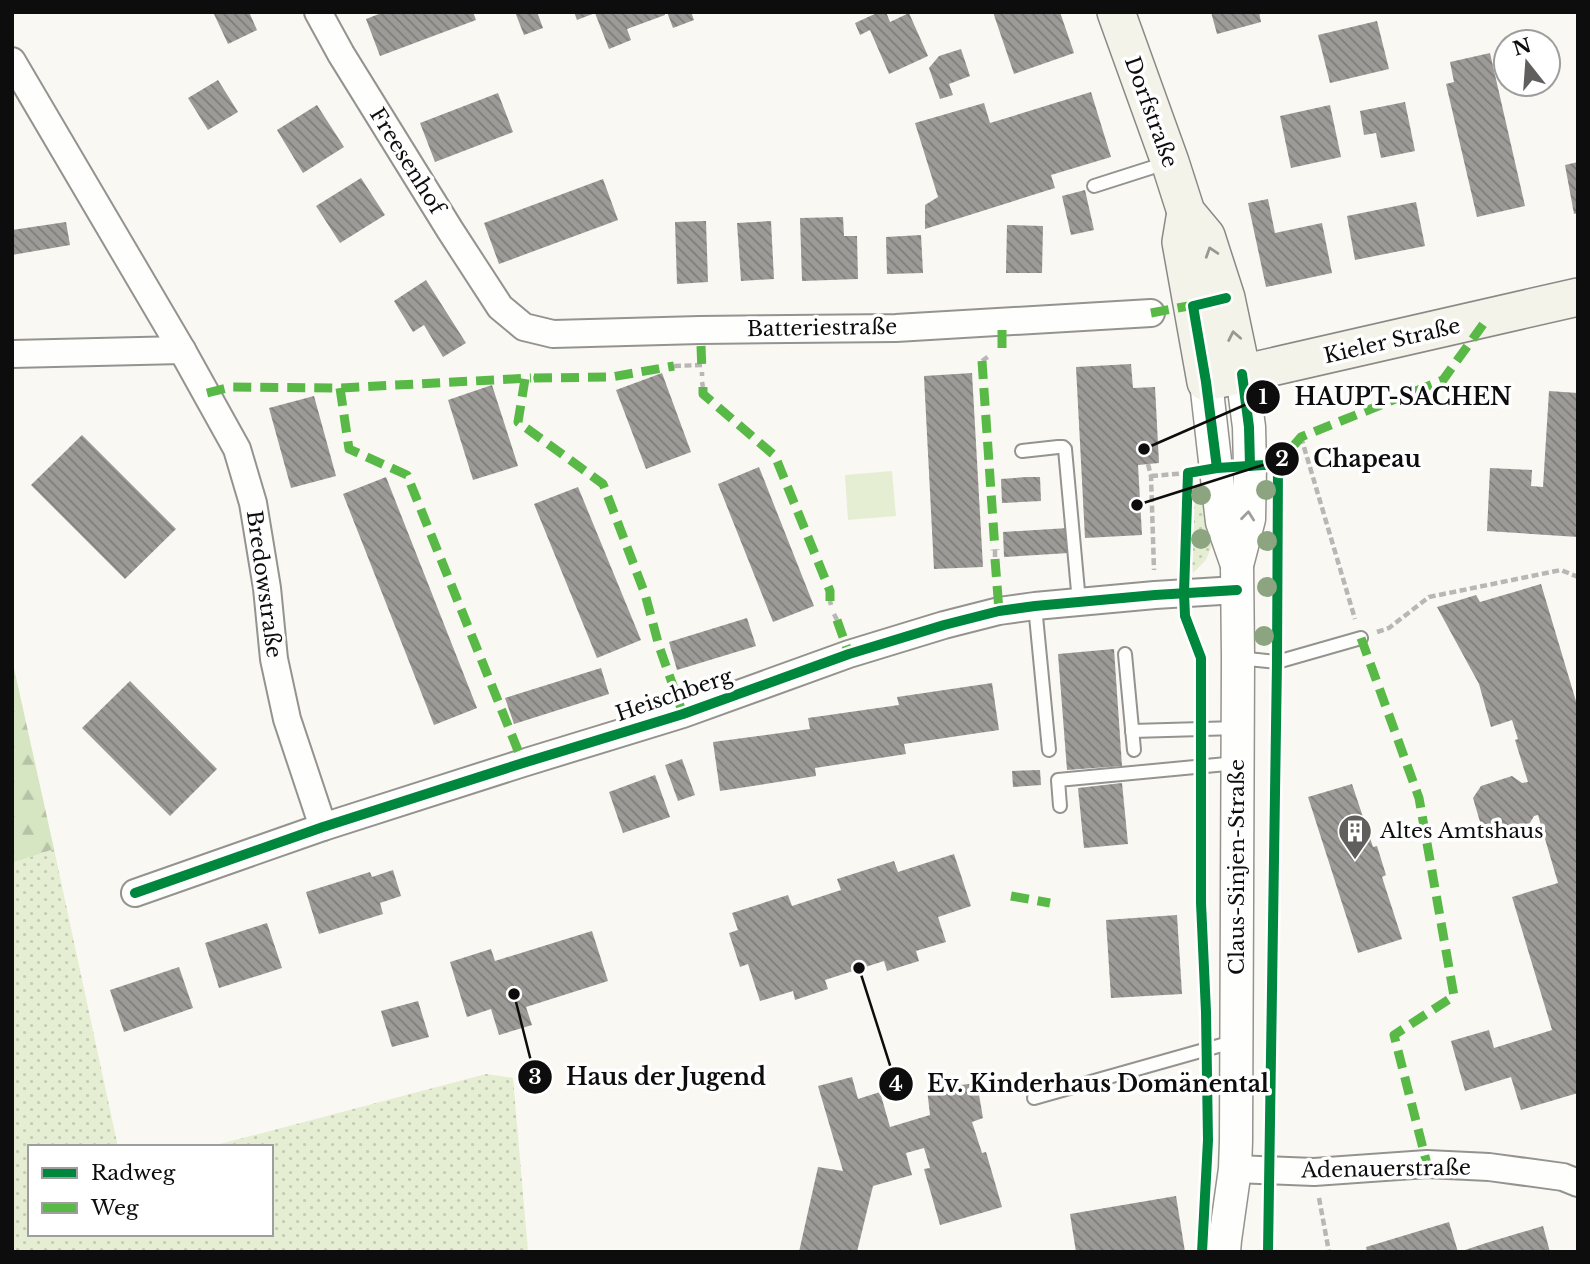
<svg xmlns="http://www.w3.org/2000/svg" width="1590" height="1264" font-family="'Libre Baskerville',serif">
	<defs>
		<pattern id="grass-dots" width="8" height="8" patternUnits="userSpaceOnUse" patternTransform="scale(1.75)"><rect width="8" height="8" fill="#e5eed3"/><path d="M2 2h.1M6 6h.1" fill="none" stroke="#c3cbb4" stroke-width="1.8" stroke-linecap="round"/></pattern>
		<pattern id="forest-firs" width="22" height="20" patternUnits="userSpaceOnUse" patternTransform="scale(1.75)"><rect width="22" height="20" fill="#d6e5c2"/><path d="M5 1l3.5 6h-7zM16 11l3.5 6h-7z" fill="#b6c3a6"/></pattern>
		<pattern id="building-back-hatch" width="6" height="6" patternUnits="userSpaceOnUse" patternTransform="scale(1.75)"><rect width="6" height="6" fill="#9d9b98"/><path d="M-1 5l2 2M0 0l6 6M5-1l2 2" fill="none" stroke="#7e7d7a"/></pattern>
	</defs>
	<rect width="100%" height="100%" fill="#faf8f2"/>
	<g fill="url(#grass-dots)">
		<path d="M1201 482 1208 486 1213 543 1206 560 1193 573 1190 557 1194 488Z"/>
		<path d="M54 849 118 1147H30V1234H271V1147H209L486 1074 513 1078 528 1252H12V863Z"/>
	</g>
	<path fill="url(#forest-firs)" d="M12 659 54 849 12 863Z"/>
	<path fill="#e5eed3" d="M892 471 896 516 848 520 845 475Z"/>
	<g fill="url(#building-back-hatch)">
		<path d="M213 12H249L257 30 228 44Z"/>
		<path d="M384 12H473L476 20 380 56 366 19Z"/>
		<path d="M515 12H537L543 28 524 35Z"/>
		<path d="M574 12H664L665 15 627 29 631 40 609 49 595 13 577 20Z"/>
		<path d="M667 12H691L694 20 673 28Z"/>
		<path d="M879 12H886L890 22 909 13 928 56 889 74 870 30 860 35 855 23Z"/>
		<path d="M993 12H1060L1074 53 1014 74Z"/>
		<path d="M1211 12H1259L1261 22 1217 34Z"/>
		<path d="M1377 21 1389 69 1330 83 1318 35Z"/>
		<path d="M961 49 970 76 949 84 953 95 940 99 929 68 939 56Z"/>
		<path d="M1490 53 1525 206 1477 217 1446 84 1454 82 1450 62Z"/>
		<path d="M218 80 238 112 208 130 188 98Z"/>
		<path d="M1091 92 1111 157 1051 175 1055 188 925 229V205L938 197 915 123 984 103 990 123Z"/>
		<path d="M498 93 513 132 435 162 420 123Z"/>
		<path d="M1405 102 1415 151 1381 158 1376 133 1364 135 1360 111Z"/>
		<path d="M317 105 344 147 303 173 277 130Z"/>
		<path d="M1330 105 1341 157 1291 168 1280 116Z"/>
		<path d="M1578 162V213L1574 214 1565 165Z"/>
		<path d="M361 178 385 215 340 243 316 206Z"/>
		<path d="M603 179 618 220 499 264 484 223Z"/>
		<path d="M1085 190 1094 230 1071 235 1062 196Z"/>
		<path d="M1268 199 1275 233 1322 223 1332 273 1266 287 1248 203Z"/>
		<path d="M1416 202 1425 246 1355 260 1347 216Z"/>
		<path d="M843 217 844 236H857L858 279 802 281 800 218Z"/>
		<path d="M706 221 708 282 677 284 675 222Z"/>
		<path d="M771 221 774 279 741 281 737 223Z"/>
		<path d="M66 222 70 245 12 255V230Z"/>
		<path d="M1007 225 1043 226 1042 273H1006Z"/>
		<path d="M921 235 923 273 887 274 886 237Z"/>
		<path d="M426 280 466 343 443 357 424 325 413 332 394 301Z"/>
		<path d="M1131 364 1133 388 1155 387 1159 463 1138 465 1142 535 1085 538 1076 367Z"/>
		<path d="M662 373 691 452 646 469 616 390Z"/>
		<path d="M972 373 983 567 934 569 924 376Z"/>
		<path d="M492 385 518 466 473 480 448 400Z"/>
		<path d="M1549 391 1578 393V537L1487 531 1490 468 1532 470 1531 486 1543 487Z"/>
		<path d="M314 396 336 476 291 488 269 408Z"/>
		<path d="M82 435 176 529 125 579 31 485Z"/>
		<path d="M759 467 814 606 773 622 718 484Z"/>
		<path d="M386 477 477 708 434 725 343 494Z"/>
		<path d="M1027 477H1040L1041 501 1002 503 1001 479Z"/>
		<path d="M578 487 641 640 597 658 534 504Z"/>
		<path d="M1068 528 1069 553 1004 557 1003 532Z"/>
		<path d="M1541 584 1578 708V1093L1521 1110 1511 1077 1465 1091 1451 1041 1489 1030 1494 1048 1552 1030 1512 897 1558 883 1538 815 1534 816 1527 828 1496 837 1483 832 1473 798 1481 786 1512 776 1522 783 1528 782 1515 740 1518 739 1512 720 1491 727 1479 684 1437 607 1476 595 1480 602Z"/>
		<path d="M747 618 756 646 677 670 669 642Z"/>
		<path d="M1114 649 1122 766 1067 770 1058 654Z"/>
		<path d="M601 668 609 694 514 724 505 698Z"/>
		<path d="M130 681 217 769 170 816 82 728Z"/>
		<path d="M992 683 999 730 904 744 906 754 815 768 816 776 720 791 713 742 810 729 808 718 899 705 897 697Z"/>
		<path d="M682 759 695 795 678 801 665 765Z"/>
		<path d="M1040 770 1041 785 1013 787 1012 771Z"/>
		<path d="M655 775 670 817 623 833 609 792Z"/>
		<path d="M1122 783 1128 844 1084 848 1078 788Z"/>
		<path d="M1352 784 1373 847 1377 846 1386 875 1382 877 1402 939 1358 953 1308 797Z"/>
		<path d="M954 854 971 906 938 917 946 942 916 951 919 961 887 971 884 961 825 980 828 989 795 1000 793 991 760 1001 748 964 740 967 729 933 738 930 732 913 788 895 792 906 841 890 837 879 894 861 898 872Z"/>
		<path d="M393 870 401 896 380 903 383 914 319 934 306 892 370 872 372 877Z"/>
		<path d="M1177 915 1182 994 1111 998 1106 920Z"/>
		<path d="M267 923 282 968 219 988 205 943Z"/>
		<path d="M592 931 608 981 526 1007 532 1025 499 1035 491 1009 467 1017 450 962 491 949 495 961Z"/>
		<path d="M179 967 193 1008 124 1032 110 990Z"/>
		<path d="M418 1001 429 1037 392 1047 381 1011Z"/>
		<path d="M852 1077 858 1099 880 1092 890 1127 930 1115 927 1089 977 1083 983 1118 972 1122 982 1153 986 1152 1002 1207 940 1225 924 1169 930 1168 924 1148 906 1153 912 1175 873 1186 857 1252H799L818 1167 843 1171 818 1086Z"/>
		<path d="M1176 1196 1185 1252H1076L1070 1214Z"/>
		<path d="M1449 1222 1458 1252H1367L1366 1247Z"/>
		<path d="M1543 1226 1550 1252H1459L1486 1243Z"/>
	</g>
	<g fill="none" stroke-linecap="round" stroke-linejoin="round">
		<g stroke="#949390" stroke-width="16">
			<g id="service">
				<path d="M1094 186 1166 163"/>
				<path d="M1022 451 1058 447H1063L1065 449 1079 602"/>
				<path d="M1035 606 1049 750"/>
				<path d="M1125 654 1134 750"/>
				<path d="M1238 658 1277 662 1361 638"/>
				<path d="M1132 731 1237 728"/>
				<path d="M1060 806 1058 780 1237 763"/>
				<path d="M1034 1098 1236 1041"/>
			</g>
		</g>
		<g stroke="#949390" stroke-width="30">
			<g id="minor">
				<path d="M318 12 341 54 450 230 500 307 524 327 553 334 700 330 896 328 1151 313"/>
				<path d="M12 61 182 350 237 449 253 503 267 588 274 659 287 719 323 827"/>
				<path d="M12 354 182 350"/>
				<path d="M135 893 323 827 523 763 683 714 849 654 944 625 999 611 1035 606 1155 595 1237 590"/>
				<path d="M1235 1169 1314 1172 1427 1164 1489 1167 1563 1177 1578 1183"/>
			</g>
		</g>
		<g stroke="#949390" stroke-width="35">
			<g id="tertiary">
				<path d="M1206 382 1222 522 1237 565"/>
				<path d="M1224 1252 1225 1240 1235 1169 1236 1141 1238 658 1237 565 1249 519 1250 466 1249 427 1242 374"/>
			</g>
		</g>
		<g stroke="#8a8987" stroke-width="40">
			<g id="secondary">
				<path d="M1116 12 1170 162 1186 212 1206 236 1226 298 1242 374"/>
				<path d="M1186 212 1181 242 1206 382 1578 297"/>
			</g>
		</g>
		<g stroke="#b8b7b6" stroke-width="4.5" stroke-dasharray="7 3.5" stroke-linecap="butt">
			<path d="M982 361 989 356"/>
			<path d="M674 366 702 365"/>
			<path d="M702 372V376"/>
			<path d="M533 378H534"/>
			<path d="M702 382 703 387"/>
			<path d="M1301 437 1355 619"/>
			<path d="M1148 464 1151 476 1154 570"/>
			<path d="M1151 476 1188 473"/>
			<path d="M995 550V559"/>
			<path d="M830 601 831 605"/>
			<path d="M834 614 837 620"/>
			<path d="M1377 632 1389 628 1429 597 1561 570 1578 577"/>
			<path d="M1319 1198 1329 1252"/>
		</g>
		<use href="#service" stroke="#fefefd" stroke-width="12"/>
		<use href="#minor" stroke="#fefefd" stroke-width="26"/>
		<use href="#tertiary" stroke="#fefefd" stroke-width="32"/>
		<use href="#secondary" stroke="#f4f3ea" stroke-width="37"/>
		<g stroke="#58b947" stroke-width="9" stroke-dasharray="18 9" stroke-linecap="butt">
			<path d="M1151 313 1199 304"/>
			<path d="M701 346 702 372"/>
			<path d="M1002 348V322"/>
			<path d="M982 361 995 550"/>
			<path d="M534 378 611 377 674 366"/>
			<path d="M525 379 518 422 603 484 645 594 659 646 683 714"/>
			<path d="M703 387V394L775 456 830 591V601"/>
			<path d="M340 388 349 449 407 475 523 763"/>
			<path d="M207 393 231 387 340 388 531 378"/>
			<path d="M1278 468V464L1301 437 1443 380 1487 319"/>
			<path d="M995 559 999 611"/>
			<path d="M837 620 849 654"/>
			<path d="M1361 638 1419 798 1454 996 1394 1035 1427 1164"/>
			<path d="M1011 896 1050 903"/>
		</g>
		<g stroke="#fff" stroke-width="15">
			<g id="cycleway">
				<path d="M1242 374 1249 427 1250 466"/>
				<path d="M1217 468 1206 382 1193 306 1226 298"/>
				<path d="M135 893 323 827 523 763 683 714 849 654 944 625 999 611 1035 606 1155 595 1237 590"/>
				<path d="M1202 1252 1208 1140 1206 1012 1201 903V658L1185 616 1184 593 1188 473 1217 468 1278 464 1277 662 1268 1252"/>
			</g>
		</g>
		<use href="#cycleway" stroke="#00873e" stroke-width="10"/>
	</g>
	<g fill="#8ca480">
		<circle cx="1266" cy="490" r="10"/>
		<circle cx="1201" cy="495" r="10"/>
		<circle cx="1201" cy="539" r="10"/>
		<circle cx="1267" cy="541" r="10"/>
		<circle cx="1267" cy="587" r="10"/>
		<circle cx="1264" cy="636" r="10"/>
	</g>
	<defs><path id="oneway-chevron" d="M-2-3.5L2.5 0L-2 3.5" fill="none" stroke-width="1.6" stroke-linecap="round" stroke-linejoin="round" transform="scale(1.75)"/></defs>
	<g stroke="#989792">
		<use href="#oneway-chevron" transform="translate(1211 252) rotate(-108)"/>
		<use href="#oneway-chevron" transform="translate(1234 336) rotate(-101)"/>
	</g>
	<use stroke="#9e9e9d" href="#oneway-chevron" transform="translate(1248 516) rotate(-84)"/>
	<defs>
		<g id="building-pin" transform="scale(1.75)"><path d="M0 17L-7.5 6A9.5 9.5 0 1 1 7.5 6Z" fill="#605f5d" stroke="#fff"/><path d="M-4-6H4V6H1V3H-1V6H-4ZM-2.5-4.3h1.7v1.8h-1.7ZM.8-4.3h1.7v1.8H.8ZM-2.5-1h1.7V.8h-1.7ZM.8-1h1.7V.8H.8Z" fill="#fff"/></g>
	</defs>
	<g fill-rule="evenodd">
		<use href="#building-pin" x="1355" y="831"/>
	</g>
	<g text-anchor="middle" dominant-baseline="central" stroke-width="7" stroke-linejoin="round" paint-order="stroke">
		<g font-size="21" fill="#0d0d0d" stroke="#fff">
			<text transform="translate(1151 112) rotate(70)">Dorfstraße</text>
			<text transform="translate(407 161) rotate(58)">Freesenhof</text>
			<text transform="translate(822 328) rotate(-1)">Batteriestraße</text>
			<text transform="translate(1392 341) rotate(-13)">Kieler Straße</text>
			<text transform="translate(264 584) rotate(82)">Bredowstraße</text>
			<text transform="translate(674 695) rotate(-19)">Heischberg</text>
			<text transform="translate(1237 867) rotate(-90)">Claus-Sinjen-Straße</text>
			<text transform="translate(1386 1169) rotate(-1)">Adenauerstraße</text>
		</g>
		<g font-size="21" fill="#0d0d0d" stroke="#fff" text-anchor="start">
			<text x="1380" y="831">Altes Amtshaus</text>
		</g>
	</g>
	<path fill="none" stroke="#0d0d0d" stroke-width="2.5" d="M1144 449L1263 397M1137 505L1282 459M514 994L535 1077M859 968L896 1084"/>
	<g fill="#0d0d0d" stroke="#fff" stroke-width="2.5">
		<circle cx="1144" cy="449" r="7"/>
		<circle cx="1137" cy="505" r="7"/>
		<circle cx="514" cy="994" r="7"/>
		<circle cx="859" cy="968" r="7"/>
		<circle cx="1263" cy="397" r="18"/>
		<circle cx="1282" cy="459" r="18"/>
		<circle cx="535" cy="1077" r="18"/>
		<circle cx="896" cy="1084" r="18"/>
	</g>
	<g font-size="21" text-anchor="middle" font-weight="bold" fill="#fff">
		<text x="1263" y="404">1</text>
		<text x="1282" y="466">2</text>
		<text x="535" y="1084">3</text>
		<text x="896" y="1091">4</text>
	</g>
	<g font-size="23" text-anchor="middle" font-weight="bold" fill="#0d0d0d" stroke="#fff" stroke-width="7" stroke-linejoin="round" paint-order="stroke">
		<text x="1403" y="405">HAUPT-SACHEN</text>
		<text x="1367" y="467">Chapeau</text>
		<text x="666" y="1085">Haus der Jugend</text>
		<text x="1098" y="1092">Ev. Kinderhaus Domänental</text>
	</g>
	<rect width="1590" height="1264" fill="none" stroke="#0d0d0d" stroke-width="28"/>
	<rect x="28" y="1145" width="245" height="91" fill="#ffffff" stroke="#9e9e9e" stroke-width="2"/>
	<rect x="42" y="1168" width="35" height="10" fill="#00873e" stroke="#9e9e9e" stroke-width="2"/>
	<text x="91" y="1180" font-size="21" fill="#0d0d0d">Radweg</text>
	<rect x="42" y="1203" width="35" height="10" fill="#58b947" stroke="#9e9e9e" stroke-width="2"/>
	<text x="91" y="1215" font-size="21" fill="#0d0d0d">Weg</text>
	<g transform="translate(1527 63) rotate(343)"><circle r="33" fill="#ffffff" stroke="#9e9e9e" stroke-width="2"/>
	<path d="M0-5L12 26L0 18L-12 26Z" fill="#605f5d"/>
	<text y="-10" font-size="19" font-weight="bold" text-anchor="middle" fill="#0d0d0d">N</text>
	</g>
</svg>
